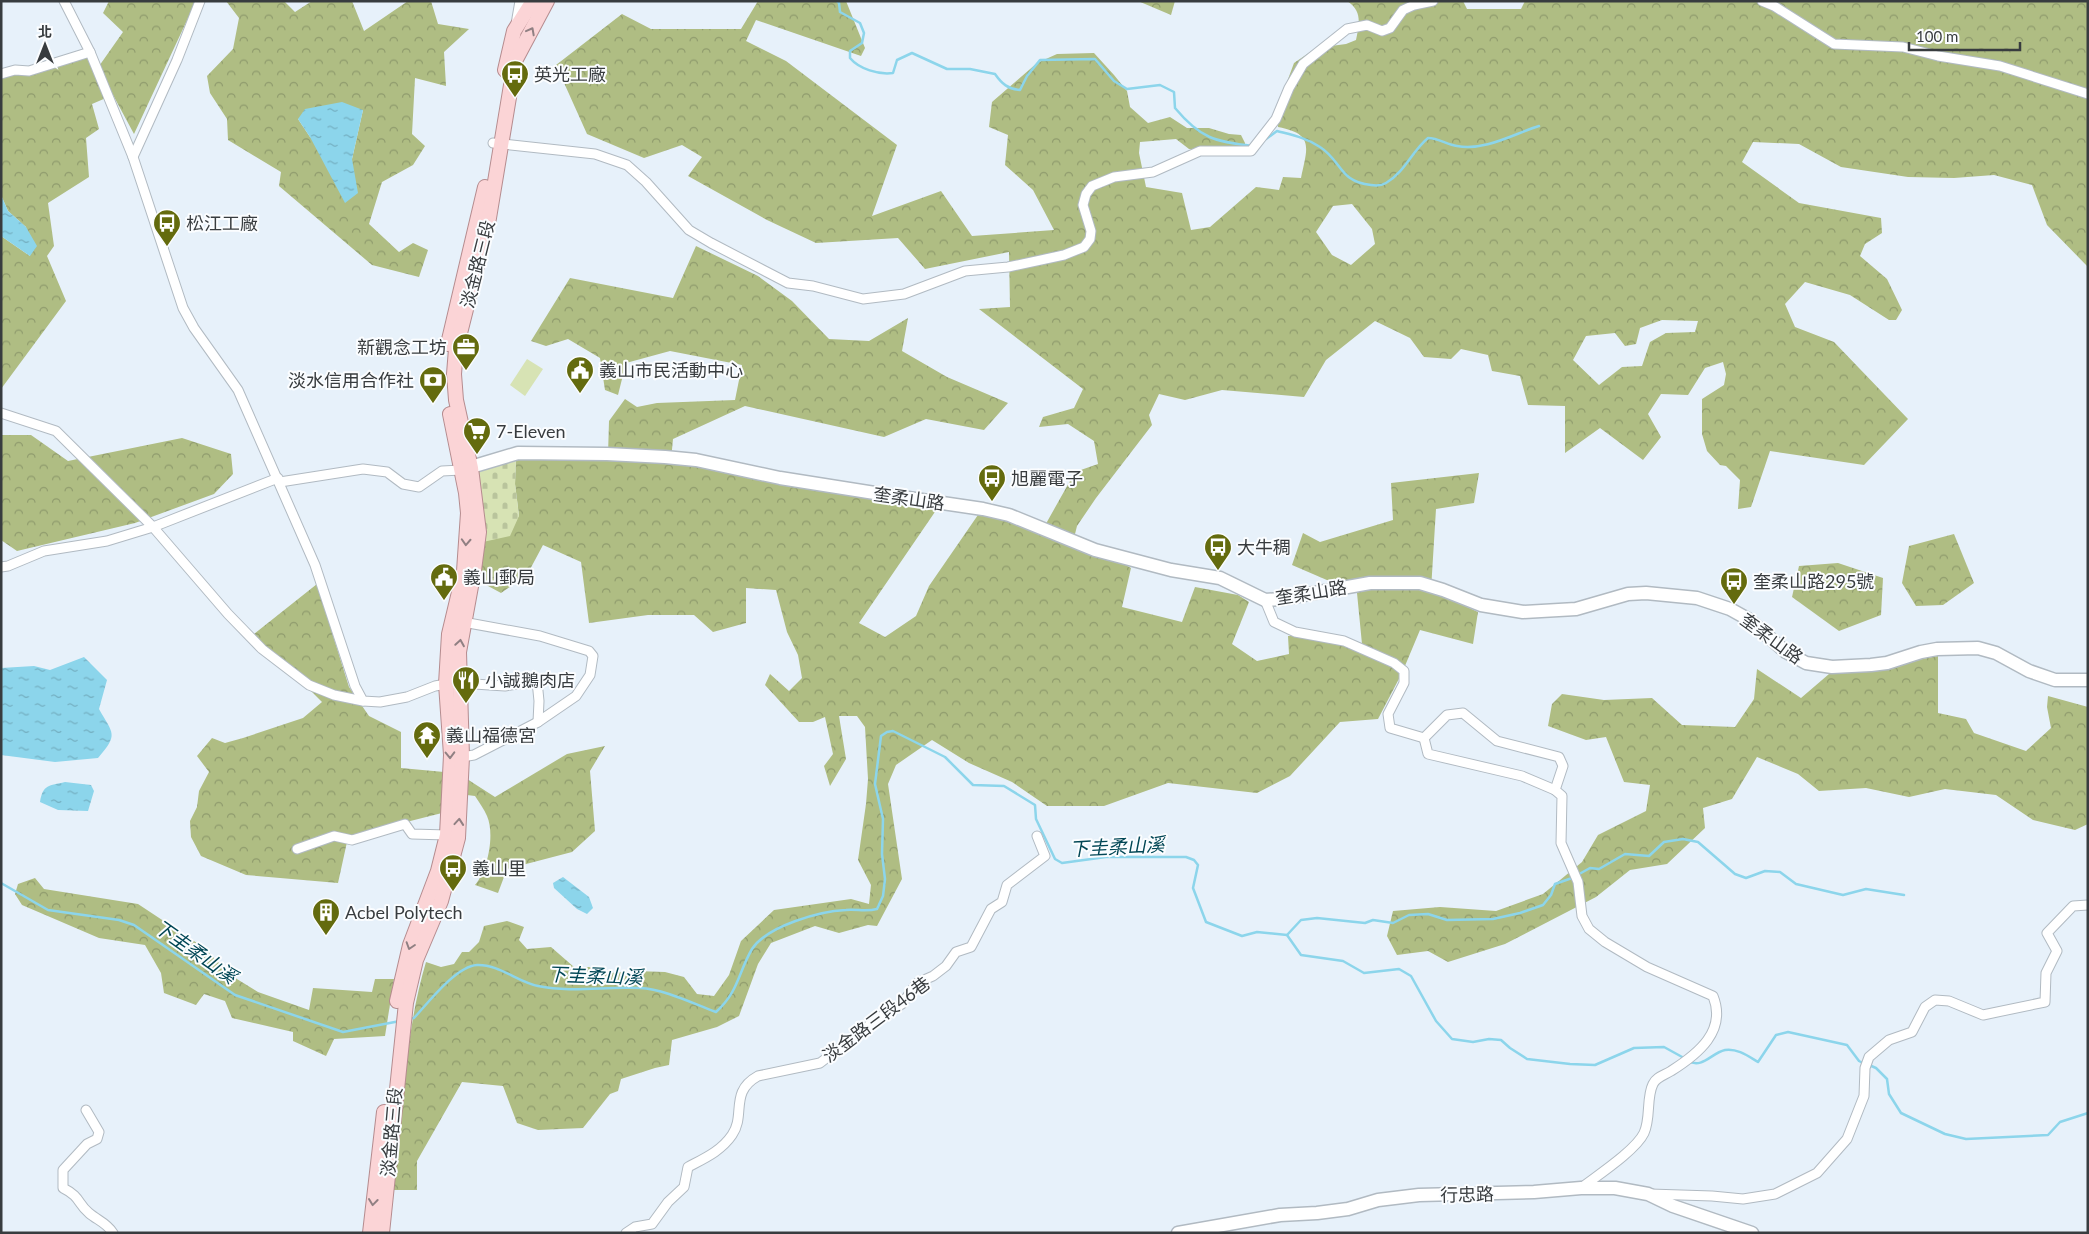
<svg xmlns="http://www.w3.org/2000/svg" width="2089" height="1234" font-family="Lato,'Noto Sans TC',sans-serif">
	<defs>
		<pattern id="forest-crowns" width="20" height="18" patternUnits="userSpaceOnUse" patternTransform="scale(1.25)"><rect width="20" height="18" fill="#afbd83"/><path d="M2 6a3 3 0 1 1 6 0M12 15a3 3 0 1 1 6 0" fill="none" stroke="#8f9b6d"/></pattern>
		<pattern id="cemetery-stones" width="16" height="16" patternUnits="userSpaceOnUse" patternTransform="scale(1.25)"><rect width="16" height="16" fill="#d7e3b4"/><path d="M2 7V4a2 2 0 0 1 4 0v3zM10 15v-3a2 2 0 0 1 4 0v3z" fill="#b9c49c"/></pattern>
		<pattern id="water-ripples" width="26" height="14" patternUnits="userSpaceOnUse" patternTransform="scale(1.25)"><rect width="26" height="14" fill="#8cd5eb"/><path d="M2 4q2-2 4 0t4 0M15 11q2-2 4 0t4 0" fill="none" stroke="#73aec0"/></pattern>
	</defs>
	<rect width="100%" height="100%" fill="#e7f1fa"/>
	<g fill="url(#forest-crowns)" fill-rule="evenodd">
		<path d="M109 1H196L134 134 113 95 92 104 99 129 86 138 89 177 48 203 54 246 47 256 66 301 1 389V236L30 256 26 227 8 211 1 195V74L87 55 97 69 123 32 103 13Z"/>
		<path d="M226 1H284L295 12 312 1H352L364 31 408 1H431L438 24 469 29 444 52 446 86 415 78 412 134 425 146 413 165 382 182 369 224 399 252 413 243 428 250 419 277 372 265 279 186 281 172 228 140 227 119 210 93 207 76 233 49 239 18ZM363 110 352 159 310 137 298 119Z"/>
		<path d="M758 1H846L865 48 861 56 756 20 746 41 786 61 897 145 872 216 941 191 972 236 1054 230 1033 190 1005 165 1008 135 989 127 992 102 1037 63 1057 54 1094 53 1114 75 1127 91 1130 107 1148 123 1170 117 1187 128H1209L1229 134 1241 135 1245 143V150L1189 149 1176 139 1140 142 1139 153 1146 187 1182 193 1191 230 1210 227 1256 187 1279 190 1283 177 1301 178C1307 148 1315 134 1278 127L1277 109 1294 63 1316 48 1346 44 1356 40C1359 25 1363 11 1347 1H1463L1467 9H1521L1525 1H2088V267L2047 225 2032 185 1994 175 1954 178 1908 177 1841 167 1799 144 1753 142 1742 162 1799 203 1881 218 1882 233 1865 244 1860 256 1887 279 1902 310 1896 320H1889L1850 295 1805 282 1785 304 1795 327 1834 342 1908 419 1864 465 1770 451 1751 507 1738 509 1740 480 1726 466 1720 465 1707 451 1702 434V399L1724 385 1726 374 1723 362 1705 368 1688 395 1661 394 1648 414 1661 437 1643 460 1600 428 1565 453V406L1528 405 1520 376 1492 371 1488 355 1461 349 1451 359 1424 357 1410 338 1375 321 1326 360 1304 397 1222 390 1185 400 1159 394 1149 415 1152 425 1096 498 1077 526 1073 542 1115 559 1131 568 1122 607 1182 622 1195 587 1238 595 1249 602 1232 644 1257 661 1289 654 1288 636H1307L1362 644 1357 593 1292 565 1303 533 1320 542 1393 520 1391 483 1479 473 1474 503 1436 509 1431 590 1478 612 1473 644 1420 630 1402 673 1378 719 1340 722 1290 776 1257 793 1168 783 1104 806H1047L1012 782 969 763 932 740 896 765 888 784 902 879 877 926 868 925 839 933 815 926 771 943 758 964 739 1016 717 1027 672 1040 669 1065 655 1068 621 1079 618 1091 610 1094 583 1128 538 1130 517 1123 503 1086 462 1082 417 1161V1190H393C402 1116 405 1032 426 962L441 967 454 964 462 952H469L479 942 484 926 507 921 524 927 519 940 527 949 551 947 574 967H589L610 973 635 971 665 972 684 977 697 994 714 996 729 975 741 941 774 910 851 899 869 904 871 885 858 860 866 804 868 779 865 727 857 716H839L846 759 830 786 824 766 833 754 825 717 813 722H799L765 685 770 674 789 691 802 678 798 655 787 632 776 590 746 588V623L713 632 694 615H648L589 623 581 562 543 545 527 575 501 593 477 580 483 542 519 516 515 484 516 455H608L609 421 625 399 637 407 657 403 735 400 742 365 670 351 626 363 618 395 605 390 600 358 568 339 546 346 531 341 570 278 673 298 696 246 758 276 792 301 829 339 869 341 908 318 902 351 947 377 1008 403 984 430 926 419 884 437 745 406 673 439 671 460 939 506 859 623 885 637 916 616 929 586 980 512 1043 529 1075 472 1098 464 1094 441 1068 424 1039 427 1043 417 1074 408 1083 389 979 309 1010 307 1009 252 925 269 898 238 816 243 767 220 688 176 702 157 682 145 644 158 587 134 556 65 622 14 651 29H741ZM1352 204 1372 229 1375 244 1351 265 1332 255 1316 232 1333 206ZM1662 320 1698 321 1695 332 1666 333 1650 342 1642 366 1622 367 1599 385 1573 360 1586 336 1615 333 1625 346 1636 344 1640 328Z"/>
		<path d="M1138 1H1175L1171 15Z"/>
		<path d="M1 435H31L68 461 182 438 231 454 233 474 214 494 135 523 17 551 1 540Z"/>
		<path d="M1954 534 1974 583 1943 605 1916 606 1902 583 1909 546Z"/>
		<path d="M1838 563 1883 578 1881 615 1839 631 1792 597 1799 566Z"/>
		<path d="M317 584 349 687 369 716 401 732V768L444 772 442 813 355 835 347 842 338 883 246 875 201 856 191 837 190 821 197 807 199 791 209 772 197 756 212 738 225 743 243 738 303 718 322 702 254 634Z"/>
		<path d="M1938 656V713L1966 719 1974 733 2026 751 2051 728 2047 707 2048 696 2088 707V824L2075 830 2033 820 1996 795 1945 789 1909 797 1866 788 1819 791 1798 774 1757 757 1732 799 1703 808 1705 828 1667 864 1630 870 1596 897 1505 944 1448 962 1428 951 1397 955 1387 936 1393 911 1440 907 1496 911 1543 894 1582 862 1598 835 1646 811 1650 785 1624 782 1606 737 1586 740 1548 726 1552 704 1562 694 1604 700 1652 698 1682 725 1735 727 1754 699 1757 669 1801 698 1836 668H1873Z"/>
		<path d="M605 746 590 771 595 831 572 852 507 869 498 893 475 885C488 870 495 834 487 816 484 809 479 802 475 796L467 795V779L495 797 567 754Z"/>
		<path d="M35 878 44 889 138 904 203 947 232 976 258 992 309 1010 313 988 372 992 375 979H394L385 1036 334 1039 326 1056 293 1041V1032L232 1018 225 1001 204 994 196 1005 164 993 161 973 145 945 99 938 22 905 15 894 18 884Z"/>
	</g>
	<path fill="url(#cemetery-stones)" d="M516 455 515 484 519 516 510 536 483 542 477 471Z"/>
	<path fill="#d7e3b4" d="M527 359 543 369 525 396 510 385Z"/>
	<g fill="url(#water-ripples)">
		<path d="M342 102 363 110 352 159 358 193 345 203 310 137 298 119 305 109Z"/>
		<path d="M1 195 8 211 26 227 37 246 30 256 1 236Z"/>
		<path d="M84 657 107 680 99 709C113 734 119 734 98 758L55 762 1 755V668L34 666 50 670Z"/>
		<path d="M65 782 91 785 94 791 88 811 58 810 40 802C43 784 49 786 65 782Z"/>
		<path d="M563 877 589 897 593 908 587 914 577 909 554 888 553 883Z"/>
	</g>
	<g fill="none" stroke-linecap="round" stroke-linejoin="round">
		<g stroke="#8cd5eb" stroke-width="2.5">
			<path d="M837 1 839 3 840 12 860 23 864 33 862 43 850 51V58C859 69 879 75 893 73L897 60 912 53 947 69H970L995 74C1002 84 1008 89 1020 90L1027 76 1040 60 1095 59 1114 81 1127 89 1160 85 1174 92 1175 108C1200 138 1215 142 1253 146"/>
			<path d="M1266 139 1277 131C1292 135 1307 138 1320 147 1342 161 1339 182 1371 185 1377 186 1381 186 1386 183 1405 172 1412 151 1428 138 1439 138 1447 145 1457 146 1486 151 1513 134 1539 126"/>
			<path d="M1 883 48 910 119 920 134 925 235 995 343 1032 400 1021"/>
			<path d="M1287 935 1301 920 1317 918 1365 923 1373 920 1393 923 1409 915 1428 914 1447 920 1493 919 1520 913 1543 905 1551 895 1555 884 1572 878 1590 868 1599 869 1625 854 1649 856 1664 842 1683 839 1698 842 1735 874 1746 878 1765 871 1780 872 1796 884 1843 895 1866 889 1904 895"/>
			<path d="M408 1019 414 1018C427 1004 456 966 477 965 498 964 518 982 538 986 572 993 606 986 640 988 664 989 694 1004 716 1012 739 991 738 973 752 949 767 926 820 911 846 910 857 909 866 912 877 909L883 896 885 879 882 854 883 819 875 784 881 736 887 732 893 731 945 757 973 785 1004 786 1035 805 1036 819 1055 859 1062 863 1106 857H1186L1194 860 1198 865 1193 888 1206 922 1242 936 1257 932 1287 935 1301 955 1343 961 1364 973 1399 969 1411 976 1436 1021 1452 1039 1473 1042 1489 1039 1501 1040 1510 1048 1527 1059 1570 1064 1595 1065 1634 1048 1664 1047 1684 1058"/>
			<path d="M1688 1061C1703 1069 1711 1053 1725 1050 1737 1048 1748 1056 1758 1062L1776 1035 1788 1032 1847 1045 1859 1061 1863 1063"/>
			<path d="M1869 1065 1876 1068 1887 1079 1889 1094 1901 1113 1945 1134 1966 1139 2048 1135 2060 1122 2088 1113"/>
		</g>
		<g stroke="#b1bac2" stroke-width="11">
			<g id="street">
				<path d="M64 1 90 52 133 157 183 308 194 328 238 390 315 565 355 686 363 701 380 702 407 697 435 686 446 684 459 683 505 686 537 681 539 701 538 722"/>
				<path d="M1762 1 1774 6 1834 44 1903 47 1938 56 2000 66 2088 94"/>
				<path d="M516 24 520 1"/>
				<path d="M1 74 15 70 29 71 90 52"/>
				<path d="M493 143 595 154 627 165 646 182 689 230 711 243 788 283 813 286 863 299 904 294 965 271 1008 267 1064 255 1084 247 1090 239 1091 231 1083 205 1086 194 1092 186 1114 177 1153 172 1200 151H1251L1276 119 1289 88 1303 64 1347 29 1367 25 1382 31 1390 28 1403 10 1414 5 1433 1"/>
				<path d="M133 157 177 60 200 1"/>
				<path d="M1 413 56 431 153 527 228 614 262 649 309 685 334 695 363 701"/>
				<path d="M280 482 363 469 387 472 403 484 419 487 442 471 461 470"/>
				<path d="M1 567 8 566 44 551 107 541 153 527 278 478"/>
				<path d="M1265 600 1274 622 1295 632 1344 641 1394 663 1404 671V683L1388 714 1390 728 1424 738 1447 715 1463 713 1497 741 1559 757 1563 766 1555 790 1562 796 1561 843 1578 882 1582 916 1589 929 1605 942 1647 967 1713 996C1727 1031 1698 1054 1671 1071 1665 1075 1656 1077 1653 1084 1646 1098 1651 1118 1644 1133 1636 1150 1598 1175 1581 1188"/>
				<path d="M1424 738 1428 754 1522 776 1555 790"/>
				<path d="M462 757 474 755 538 722 576 696 590 675 593 656 589 651 540 636 463 622"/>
				<path d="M297 849 334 836 352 840 405 824 412 834 447 835"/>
				<path d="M86 1110 99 1132 97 1139 87 1144 63 1170V1188C81 1197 77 1203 89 1213 97 1220 107 1223 113 1233"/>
				<path d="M1650 1194 1712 1196 1743 1199 1775 1194 1817 1173 1847 1139 1864 1096 1865 1068 1869 1057 1889 1040 1912 1032 1925 1007 1935 1000 1949 1001 1983 1015 2045 1002 2046 973 2057 951 2047 933 2073 906 2088 905"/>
				<path d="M626 1233 635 1227 652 1224 668 1202 684 1187 688 1167C705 1158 721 1151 732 1135 746 1115 729 1092 758 1076L820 1063 880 1017 902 1004 917 983 933 976 946 966 956 952 971 947 991 909 1002 902 1007 885 1045 856 1037 836"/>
			</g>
		</g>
		<g stroke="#b1bac2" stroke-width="15">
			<g id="secondary">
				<path d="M461 470 518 453 607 454 665 457 696 460 780 478 881 494 983 509 1009 515 1095 550 1171 570 1220 578 1265 600 1281 599 1370 583H1420L1443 590 1481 605 1523 612 1576 609 1628 594 1646 593 1697 598 1730 609 1748 619 1786 652 1806 663 1832 667 1871 665 1887 663 1921 652 1937 649 1978 648 1996 653 2029 671 2055 680H2088"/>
				<path d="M1178 1233 1280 1215 1317 1213 1348 1209 1378 1200 1419 1195 1534 1192 1581 1188H1615L1648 1194 1673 1206 1752 1233"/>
			</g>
		</g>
		<g stroke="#b58c8f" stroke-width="16">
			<g id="primary">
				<path d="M505 70 514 31 533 1"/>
				<path d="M448 344 485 187"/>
				<path d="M397 1001 410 945 438 871 447 835 451 755 446 684 449 634 464 571 468 513 466 493 450 414"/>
				<path d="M370 1233 384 1112"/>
				<path d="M382 1233 406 1003 416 960 441 901 458 838 462 757 459 652 474 570 479 532 471 468 456 400 454 374 456 349 489 218 515 61 547 1"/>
			</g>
		</g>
		<use href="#street" stroke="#fff" stroke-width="9"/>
		<use href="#secondary" stroke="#fff" stroke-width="12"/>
		<use href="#primary" stroke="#fbd4d6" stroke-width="14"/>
	</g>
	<defs><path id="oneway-chevron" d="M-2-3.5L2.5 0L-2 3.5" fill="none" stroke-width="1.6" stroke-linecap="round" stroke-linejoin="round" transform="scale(1.25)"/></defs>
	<g stroke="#908083">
		<use href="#oneway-chevron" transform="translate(531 31) rotate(-62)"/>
		<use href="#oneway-chevron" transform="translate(466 542) rotate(93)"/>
		<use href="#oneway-chevron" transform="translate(460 643) rotate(-81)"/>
		<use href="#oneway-chevron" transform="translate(450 755) rotate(89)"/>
		<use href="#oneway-chevron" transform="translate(459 822) rotate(-85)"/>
		<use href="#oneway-chevron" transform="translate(410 946) rotate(108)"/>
		<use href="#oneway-chevron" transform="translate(373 1202) rotate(97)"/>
	</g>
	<defs>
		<g id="bus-pin" transform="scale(1.4375)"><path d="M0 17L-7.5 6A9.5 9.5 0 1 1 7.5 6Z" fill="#646b0e" stroke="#fbfdff"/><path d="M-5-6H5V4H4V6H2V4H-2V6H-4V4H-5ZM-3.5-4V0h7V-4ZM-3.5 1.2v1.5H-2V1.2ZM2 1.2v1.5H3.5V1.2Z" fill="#fff"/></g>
		<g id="office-pin" transform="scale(1.4375)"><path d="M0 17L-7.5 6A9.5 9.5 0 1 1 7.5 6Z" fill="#646b0e" stroke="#fbfdff"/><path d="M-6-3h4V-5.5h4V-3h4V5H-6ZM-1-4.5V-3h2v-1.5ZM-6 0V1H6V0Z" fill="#fff"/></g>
		<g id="civic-pin" transform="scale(1.4375)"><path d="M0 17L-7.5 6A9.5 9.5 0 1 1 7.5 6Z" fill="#646b0e" stroke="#fbfdff"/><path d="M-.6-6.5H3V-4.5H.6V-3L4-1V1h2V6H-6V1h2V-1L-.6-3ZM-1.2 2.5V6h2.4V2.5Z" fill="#fff"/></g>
		<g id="bank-pin" transform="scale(1.4375)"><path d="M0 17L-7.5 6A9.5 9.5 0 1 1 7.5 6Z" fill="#646b0e" stroke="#fbfdff"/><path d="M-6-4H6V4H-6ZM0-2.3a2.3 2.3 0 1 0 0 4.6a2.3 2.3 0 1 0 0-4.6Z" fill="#fff"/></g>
		<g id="supermarket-pin" transform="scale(1.4375)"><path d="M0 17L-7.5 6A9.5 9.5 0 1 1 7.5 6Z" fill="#646b0e" stroke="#fbfdff"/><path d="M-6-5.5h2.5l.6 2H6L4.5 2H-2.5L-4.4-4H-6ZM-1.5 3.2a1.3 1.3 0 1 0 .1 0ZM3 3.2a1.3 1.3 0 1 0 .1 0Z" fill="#fff"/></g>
		<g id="restaurant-pin" transform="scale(1.4375)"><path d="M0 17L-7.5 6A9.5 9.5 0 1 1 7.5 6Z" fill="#646b0e" stroke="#fbfdff"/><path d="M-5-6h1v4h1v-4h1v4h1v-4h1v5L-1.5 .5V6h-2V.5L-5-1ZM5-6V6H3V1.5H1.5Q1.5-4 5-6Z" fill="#fff"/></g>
		<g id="temple-pin" transform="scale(1.4375)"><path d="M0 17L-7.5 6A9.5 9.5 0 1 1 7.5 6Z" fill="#646b0e" stroke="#fbfdff"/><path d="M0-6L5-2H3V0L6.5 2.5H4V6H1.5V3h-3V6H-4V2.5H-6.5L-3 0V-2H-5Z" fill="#fff"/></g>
		<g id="building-pin" transform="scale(1.4375)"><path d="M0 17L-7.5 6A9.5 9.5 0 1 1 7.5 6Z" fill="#646b0e" stroke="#fbfdff"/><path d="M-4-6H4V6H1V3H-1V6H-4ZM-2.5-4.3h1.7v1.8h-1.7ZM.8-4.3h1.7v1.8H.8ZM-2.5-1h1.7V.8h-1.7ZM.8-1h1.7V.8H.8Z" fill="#fff"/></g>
	</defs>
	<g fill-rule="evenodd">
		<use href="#bus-pin" x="515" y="74"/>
		<use href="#bus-pin" x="167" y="223"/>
		<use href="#office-pin" x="466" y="347"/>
		<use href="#civic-pin" x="580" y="370"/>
		<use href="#bank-pin" x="433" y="380"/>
		<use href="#supermarket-pin" x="477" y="431"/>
		<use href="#bus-pin" x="992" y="478"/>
		<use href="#bus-pin" x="1218" y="547"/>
		<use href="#civic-pin" x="444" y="577"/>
		<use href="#bus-pin" x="1734" y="581"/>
		<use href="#restaurant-pin" x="466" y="680"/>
		<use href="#temple-pin" x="427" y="735"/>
		<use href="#bus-pin" x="453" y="868"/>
		<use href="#building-pin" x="326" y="912"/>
	</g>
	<g text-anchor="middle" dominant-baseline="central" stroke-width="4" stroke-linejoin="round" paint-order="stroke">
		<g font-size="18" fill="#383c3f" stroke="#fbfdff" text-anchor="start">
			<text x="534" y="74">英光工廠</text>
			<text x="186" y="223">松江工廠</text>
			<text x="447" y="347" text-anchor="end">新觀念工坊</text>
			<text x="599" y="370">義山市民活動中心</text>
			<text x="414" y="380" text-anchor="end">淡水信用合作社</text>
			<text x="496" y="431">7-Eleven</text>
			<text x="1011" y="478">旭麗電子</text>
			<text x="1237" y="547">大牛稠</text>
			<text x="463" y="577">義山郵局</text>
			<text x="1753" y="581">奎柔山路295號</text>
			<text x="485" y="680">小誠鵝肉店</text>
			<text x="446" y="735">義山福德宮</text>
			<text x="472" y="868">義山里</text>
			<text x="345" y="912">Acbel Polytech</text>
		</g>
		<g font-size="18" fill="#383c3f" stroke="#fbfdff">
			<text transform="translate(477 264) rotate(-76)">淡金路三段</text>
			<text transform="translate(909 498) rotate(8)">奎柔山路</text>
			<text transform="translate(1311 592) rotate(-9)">奎柔山路</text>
			<text transform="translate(1772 638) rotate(36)">奎柔山路</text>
			<text transform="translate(876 1019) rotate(-37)">淡金路三段46巷</text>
			<text transform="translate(391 1132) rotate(-85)">淡金路三段</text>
			<text transform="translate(1467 1194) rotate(-1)">行忠路</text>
		</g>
		<g font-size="19" font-style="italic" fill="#014655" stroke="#fbfdff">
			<text transform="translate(1117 846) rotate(-3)">下圭柔山溪</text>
			<text transform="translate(196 951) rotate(35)">下圭柔山溪</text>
			<text transform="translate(595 975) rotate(2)">下圭柔山溪</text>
		</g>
	</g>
	<rect width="2089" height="1234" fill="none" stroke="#383c3f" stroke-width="5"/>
	<g transform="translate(45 45)" stroke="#fbfdff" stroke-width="4" paint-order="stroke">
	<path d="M0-4L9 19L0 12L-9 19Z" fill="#383c3f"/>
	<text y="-8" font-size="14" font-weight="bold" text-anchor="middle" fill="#383c3f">北</text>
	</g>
	<path d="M1909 42v8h111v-8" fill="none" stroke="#383c3f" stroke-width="2.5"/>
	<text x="1916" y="42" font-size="15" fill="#383c3f" stroke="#fbfdff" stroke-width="4" paint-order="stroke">100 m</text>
</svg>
